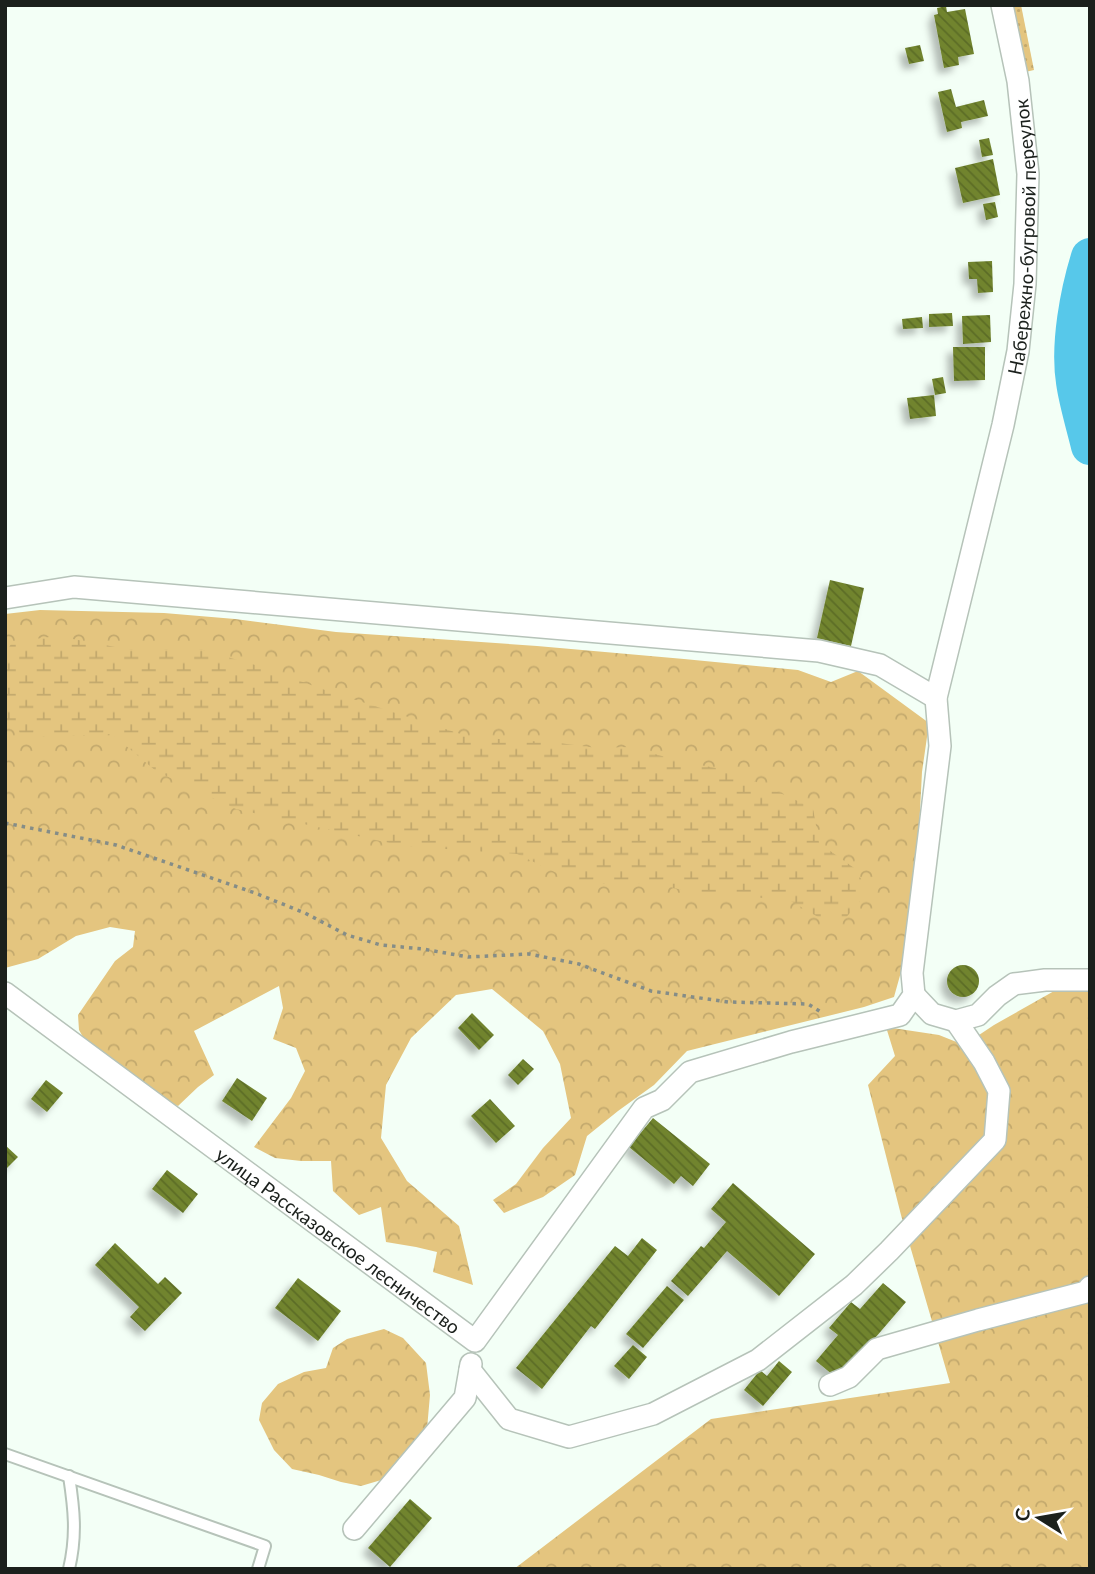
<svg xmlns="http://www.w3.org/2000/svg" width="1095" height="1574" font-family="Lato,sans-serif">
	<defs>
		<pattern id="green-dots" width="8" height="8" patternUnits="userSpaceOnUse" patternTransform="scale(1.75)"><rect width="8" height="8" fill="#e4c57f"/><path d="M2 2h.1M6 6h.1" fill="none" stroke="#c3a96d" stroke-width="1.8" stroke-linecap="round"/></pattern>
		<pattern id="forest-crowns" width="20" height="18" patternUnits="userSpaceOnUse" patternTransform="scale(1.75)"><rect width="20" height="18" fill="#e4c57f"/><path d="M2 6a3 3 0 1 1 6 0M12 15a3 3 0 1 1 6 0" fill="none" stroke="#c3a96d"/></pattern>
		<pattern id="wetland-marsh" width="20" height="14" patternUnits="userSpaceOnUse" patternTransform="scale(1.75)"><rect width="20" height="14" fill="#e4c57f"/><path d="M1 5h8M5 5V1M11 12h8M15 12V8" fill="none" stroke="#c3a96d"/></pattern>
		<pattern id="building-back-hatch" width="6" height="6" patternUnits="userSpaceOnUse" patternTransform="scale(1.75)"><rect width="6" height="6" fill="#71842f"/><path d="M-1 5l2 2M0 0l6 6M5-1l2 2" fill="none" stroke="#5c6c27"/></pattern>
		<filter id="shadow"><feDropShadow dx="-6" dy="6" stdDeviation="3.5" flood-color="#0004"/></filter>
	</defs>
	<rect width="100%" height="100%" fill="#f3fff6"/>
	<path fill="url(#green-dots)" d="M1008 5H1021L1034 70 1021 73Z"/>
	<g fill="url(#forest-crowns)">
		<path d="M40 610 164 613 235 619 336 632 537 646 684 659 798 670 831 682 858 671 929 723 922 772 916 888 906 954 894 997 864 1007 687 1051 654 1085 618 1111 587 1136 575 1175 543 1197 504 1213 493 1200 516 1184 543 1148 571 1118 560 1064 543 1031 492 989 456 995 411 1038 386 1085 381 1138 407 1181 459 1226 473 1285 433 1272 437 1252 416 1247 386 1242 381 1207 359 1215 333 1191 331 1161H301L275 1158 254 1147 291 1098 305 1071 296 1048 273 1039 283 1008 279 986 194 1031 214 1075 198 1087 178 1106 159 1098 96 1050 83 1037 79 1030 78 1015 115 961 133 947 135 931 110 927 76 936 38 959 5 968V614Z"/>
		<path d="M1063 986H1090V1569H514L711 1419 950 1383 901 1215 868 1085 895 1056 886 1027 939 1035 964 1045 994 1025Z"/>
		<path d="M384 1329 403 1338 426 1363 430 1395 427 1429 388 1478 361 1486 341 1482 319 1475 292 1469 274 1450 259 1420 262 1403 278 1384 304 1372 326 1368 333 1348 347 1339Z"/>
	</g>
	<path fill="url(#wetland-marsh)" d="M57 636 131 650H203L259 666 322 689 470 737 559 743 597 748 629 747 684 762 732 771 813 808 819 843 857 870 867 893 843 921 818 917 789 900 690 892 654 883 580 884 517 854 403 846 236 809 156 771 112 734 29 737 5 726V655L12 642Z"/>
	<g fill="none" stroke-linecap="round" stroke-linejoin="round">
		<path stroke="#57c8ea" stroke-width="38" d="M1090 257C1079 292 1069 345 1075 382 1078 403 1085 425 1090 446"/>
	</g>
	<g fill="url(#building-back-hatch)" filter="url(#shadow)">
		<path d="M946 6 947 12 965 9 974 54 958 57 959 65 944 68 934 15 938 14 937 8Z"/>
		<path d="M920 45 924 61 909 64 905 48Z"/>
		<path d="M951 89 956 107 984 100 988 116 961 122 962 128 947 132 938 92Z"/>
		<path d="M989 138 993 155 982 157 979 140Z"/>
		<path d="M993 159 1000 195 963 203 955 168Z"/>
		<path d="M995 202 998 217 986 220 983 204Z"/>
		<path d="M992 261 993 292 978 293 977 279H969L968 262Z"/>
		<path d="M952 313 953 326 929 327V314Z"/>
		<path d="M990 315 991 342 963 344 962 316Z"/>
		<path d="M922 317 923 328 903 329 902 319Z"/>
		<path d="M953 347H985V380L954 381Z"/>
		<path d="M943 377 946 393 935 395 932 379Z"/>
		<path d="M934 395 936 416 910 419 907 398Z"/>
		<path d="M830 580 864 588 851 646 817 638Z"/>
		<circle cx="963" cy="981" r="16"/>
		<path d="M472 1013 494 1035 479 1050 458 1028Z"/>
		<path d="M523 1059 534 1069 518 1085 508 1075Z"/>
		<path d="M237 1078 267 1098 252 1121 222 1101Z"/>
		<path d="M46 1080 63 1093 47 1112 31 1099Z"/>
		<path d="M490 1099 515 1126 496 1143 471 1116Z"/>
		<path d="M653 1118 710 1164 693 1186 681 1176 674 1184 629 1147Z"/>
		<path d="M5 1145 18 1157 7 1168 5 1166Z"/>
		<path d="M167 1170 198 1194 183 1213 152 1189Z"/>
		<path d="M733 1183 815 1254 779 1296 727 1251 688 1296 671 1281 701 1246 704 1248 726 1222 711 1209Z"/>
		<path d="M642 1238 657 1250 595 1329 591 1326 542 1389 516 1368 615 1246 628 1256Z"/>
		<path d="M115 1243 158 1284 165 1277 182 1293 145 1331 130 1317 139 1307 95 1265Z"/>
		<path d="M298 1278 341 1311 318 1341 275 1308Z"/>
		<path d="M883 1283 906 1302 839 1380 816 1361 838 1335 829 1328 851 1302 860 1309Z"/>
		<path d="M667 1286 684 1300 643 1348 626 1334Z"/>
		<path d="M633 1345 647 1357 629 1379 614 1366Z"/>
		<path d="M779 1361 792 1372 763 1406 744 1390 760 1370 767 1376Z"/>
		<path d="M410 1499 432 1518 390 1567 368 1548Z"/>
	</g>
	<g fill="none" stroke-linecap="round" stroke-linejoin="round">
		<g stroke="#b6c3b9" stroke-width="14">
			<g id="service">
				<path d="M5 1454 265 1546 258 1569"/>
				<path d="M69 1569C77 1535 74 1509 69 1476"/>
			</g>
		</g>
		<g stroke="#b6c3b9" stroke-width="24">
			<g id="minor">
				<path d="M5 598 74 587 819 651 880 665 936 698"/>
				<path id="s1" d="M5 993 475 1341 644 1108 662 1100 690 1072 791 1042 900 1015 914 995 912 973 940 746 936 698 1003 425 1018 351 1025 284 1028 174 1018 81 1002 5"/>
				<path d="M914 995 932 1014 956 1021 978 1015 997 996 1014 984 1045 980H1090"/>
				<path d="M470 1370 509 1419 569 1437 653 1414 758 1360 854 1285 889 1251 995 1140 999 1091 984 1062 956 1021"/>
				<path d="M830 1385 849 1377 877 1349 978 1320 1086 1292 1090 1287"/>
				<path d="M354 1529 465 1398 471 1364"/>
			</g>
		</g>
		<path stroke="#858d87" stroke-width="3.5" stroke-dasharray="3.5 5" stroke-linecap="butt" d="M5 823 116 845 255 893 305 913 347 935 381 945 423 949 468 957 529 954 579 964 651 991 728 1002 808 1004 821 1012"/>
		<use href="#service" stroke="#fff" stroke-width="10"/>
		<use href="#minor" stroke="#fff" stroke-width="21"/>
	</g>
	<g text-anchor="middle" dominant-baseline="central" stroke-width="5" stroke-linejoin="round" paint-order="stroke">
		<g font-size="19" fill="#1b201c" stroke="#fff">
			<text stroke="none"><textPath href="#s1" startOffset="1944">Набережно-бугровой переулок</textPath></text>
			<text stroke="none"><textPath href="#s1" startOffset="415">улица Рассказовское лесничество</textPath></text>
		</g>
	</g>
	<rect width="1095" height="1574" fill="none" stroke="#1b201c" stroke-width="14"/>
	<g transform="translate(1039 1518) rotate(281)" stroke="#ffffff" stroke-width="5" paint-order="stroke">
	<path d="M0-5L12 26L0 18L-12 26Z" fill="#1b201c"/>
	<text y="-10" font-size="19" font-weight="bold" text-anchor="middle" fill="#1b201c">С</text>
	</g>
</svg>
